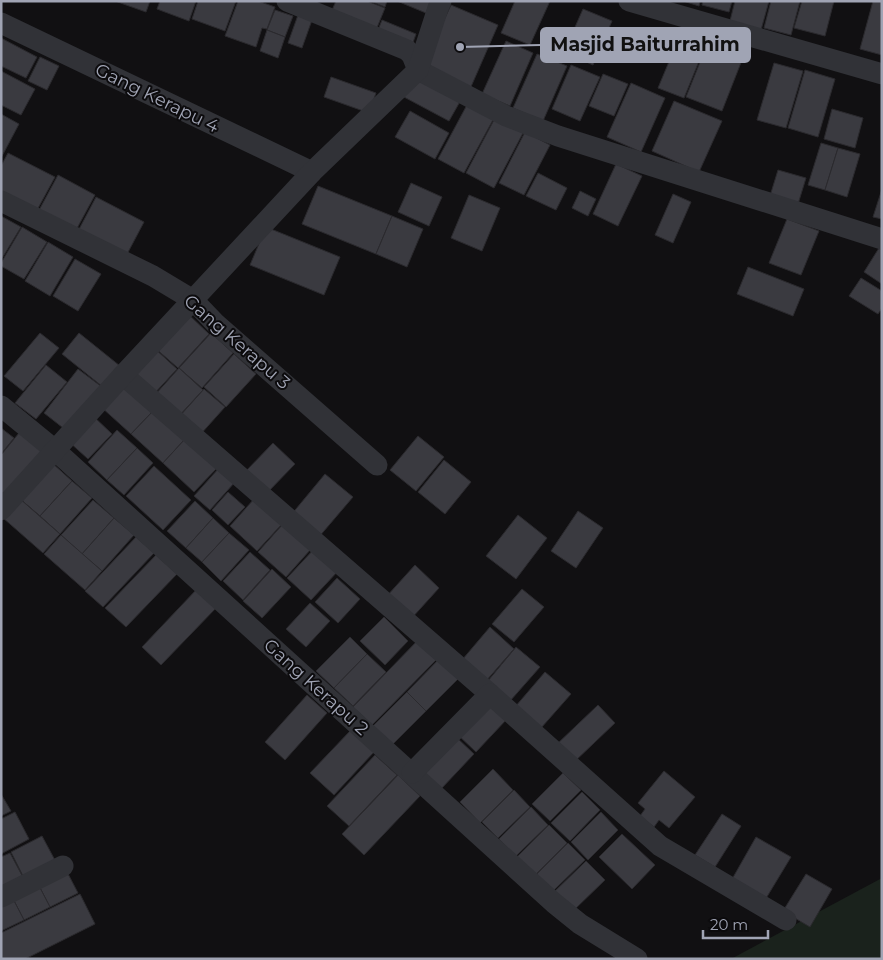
<svg xmlns="http://www.w3.org/2000/svg" width="883" height="960" font-family="Montserrat,sans-serif">
	<rect width="100%" height="100%" fill="#111012"/>
	<path fill="#1a221c" d="M882 878V959H731Z"/>
	<g fill="#3a3a40" stroke="#2b2a2e">
		<path d="M115 1H150L146 12Z"/>
		<path d="M160 1H196L189 21 157 9Z"/>
		<path d="M198 1H236L225 31 192 19Z"/>
		<path d="M238 1H258L275 7 267 29 262 28 256 47 225 36Z"/>
		<path d="M336 1H367L385 8 374 35 329 17Z"/>
		<path d="M370 1H387L385 7Z"/>
		<path d="M397 1H431L426 13Z"/>
		<path d="M515 1H550L530 45 501 33Z"/>
		<path d="M683 1H700L699 6Z"/>
		<path d="M703 1H732L729 12 702 5Z"/>
		<path d="M735 1H769L761 30 730 21Z"/>
		<path d="M771 1H800L791 35 764 28Z"/>
		<path d="M802 1H834L825 36 794 28Z"/>
		<path d="M873 1H882V55L860 49Z"/>
		<path d="M451 5 498 25 470 89 422 68Z"/>
		<path d="M583 9 612 21 593 65 564 52Z"/>
		<path d="M275 10 293 16 285 37 267 30Z"/>
		<path d="M298 15 312 20 302 48 288 43Z"/>
		<path d="M382 20 416 34 411 48 376 35Z"/>
		<path d="M267 30 285 37 278 58 260 51Z"/>
		<path d="M681 33 706 44 684 98 658 88Z"/>
		<path d="M1 38 37 57 26 78 1 66Z"/>
		<path d="M506 41 533 53 510 106 482 94Z"/>
		<path d="M707 45 742 60 722 111 686 97Z"/>
		<path d="M537 54 567 66 543 121 513 108Z"/>
		<path d="M40 57 59 66 47 90 28 81Z"/>
		<path d="M774 63 803 71 786 128 757 120Z"/>
		<path d="M571 65 600 77 580 121 552 109Z"/>
		<path d="M805 70 835 79 818 137 788 128Z"/>
		<path d="M1 71 35 89 21 115 1 105Z"/>
		<path d="M417 73 462 98 449 121 404 97Z"/>
		<path d="M603 74 628 84 614 116 589 106Z"/>
		<path d="M331 77 376 93 369 113 324 97Z"/>
		<path d="M631 83 665 98 641 152 607 137Z"/>
		<path d="M674 101 722 121 699 172 652 151Z"/>
		<path d="M468 103 494 118 464 173 438 159Z"/>
		<path d="M832 109 863 118 855 148 824 139Z"/>
		<path d="M410 111 449 133 435 159 395 137Z"/>
		<path d="M1 114 19 124 1 158Z"/>
		<path d="M495 118 523 133 494 188 466 173Z"/>
		<path d="M525 132 550 145 524 195 499 183Z"/>
		<path d="M821 143 838 148 825 190 808 185Z"/>
		<path d="M838 148 860 154 847 197 825 190Z"/>
		<path d="M8 153 55 177 36 212 1 193V166Z"/>
		<path d="M616 164 642 176 618 226 593 214Z"/>
		<path d="M778 170 806 178 798 204 770 196Z"/>
		<path d="M538 173 567 188 556 210 526 196Z"/>
		<path d="M58 175 95 195 75 232 38 212Z"/>
		<path d="M411 183 442 197 429 226 398 212Z"/>
		<path d="M318 186 392 216 376 254 302 224Z"/>
		<path d="M882 189V219L873 217Z"/>
		<path d="M580 191 596 199 588 216 572 208Z"/>
		<path d="M673 194 691 202 673 243 655 235Z"/>
		<path d="M469 195 500 208 482 251 451 238Z"/>
		<path d="M96 197 144 222 125 258 77 233Z"/>
		<path d="M1 216 21 227 1 260Z"/>
		<path d="M392 216 423 229 407 267 376 254Z"/>
		<path d="M787 219 819 231 801 275 769 263Z"/>
		<path d="M22 227 47 242 24 279 1 266V263Z"/>
		<path d="M266 227 340 257 324 295 250 265Z"/>
		<path d="M48 242 73 257 50 296 25 281Z"/>
		<path d="M879 248 882 250V284L864 272Z"/>
		<path d="M75 259 101 274 78 311 53 296Z"/>
		<path d="M748 267 804 289 793 316 737 294Z"/>
		<path d="M861 278 882 291V308L878 314 849 296Z"/>
		<path d="M186 312 209 334 178 368 154 347Z"/>
		<path d="M40 333 59 348 23 391 4 376Z"/>
		<path d="M79 333 120 366 103 387 62 354Z"/>
		<path d="M211 333 233 353 202 388 179 368Z"/>
		<path d="M153 347 177 369 153 395 129 374Z"/>
		<path d="M234 354 256 374 226 407 204 387Z"/>
		<path d="M46 365 67 382 36 419 15 403Z"/>
		<path d="M179 368 203 390 178 417 154 396Z"/>
		<path d="M78 369 102 387 67 431 44 413Z"/>
		<path d="M123 381 154 410 131 434 100 406Z"/>
		<path d="M204 389 225 407 199 436 178 418Z"/>
		<path d="M154 410 185 439 163 463 131 434Z"/>
		<path d="M91 414 112 434 88 459 67 440Z"/>
		<path d="M1 428 14 438 1 454Z"/>
		<path d="M117 430 137 448 107 480 88 462Z"/>
		<path d="M19 433 42 451 6 496 1 492V455Z"/>
		<path d="M418 436 444 457 416 491 390 470Z"/>
		<path d="M185 439 217 468 194 492 163 463Z"/>
		<path d="M273 443 295 464 266 494 244 473Z"/>
		<path d="M137 448 153 463 124 495 107 480Z"/>
		<path d="M444 460 471 482 445 514 418 492Z"/>
		<path d="M51 462 72 481 40 516 19 498Z"/>
		<path d="M154 466 191 500 163 530 126 496Z"/>
		<path d="M219 468 235 482 210 510 194 496Z"/>
		<path d="M325 474 353 497 318 538 291 515Z"/>
		<path d="M72 481 92 498 60 534 40 516Z"/>
		<path d="M228 492 245 507 228 525 212 510Z"/>
		<path d="M19 498 60 534 43 553 2 517Z"/>
		<path d="M254 499 282 524 257 551 230 526Z"/>
		<path d="M93 500 114 518 82 554 61 535Z"/>
		<path d="M195 501 213 518 186 548 167 531Z"/>
		<path d="M578 511 603 528 576 568 551 551Z"/>
		<path d="M518 515 547 538 516 579 486 556Z"/>
		<path d="M114 518 134 535 102 571 82 554Z"/>
		<path d="M213 518 229 533 202 562 186 548Z"/>
		<path d="M283 524 311 549 286 577 258 552Z"/>
		<path d="M229 533 249 550 221 581 202 562Z"/>
		<path d="M61 535 102 571 85 590 44 554Z"/>
		<path d="M136 537 154 553 103 607 85 591Z"/>
		<path d="M315 548 339 570 311 600 287 578Z"/>
		<path d="M250 552 270 570 243 600 223 581Z"/>
		<path d="M156 555 177 574 126 627 105 608Z"/>
		<path d="M415 565 439 588 410 620 386 597Z"/>
		<path d="M272 569 291 587 262 618 243 601Z"/>
		<path d="M337 578 360 599 338 623 315 602Z"/>
		<path d="M197 589 217 607 161 665 142 647Z"/>
		<path d="M522 589 544 607 514 642 492 624Z"/>
		<path d="M310 603 330 621 306 647 286 629Z"/>
		<path d="M384 617 408 641 385 665 360 641Z"/>
		<path d="M490 627 514 649 486 681 462 660Z"/>
		<path d="M350 637 367 654 334 688 316 671Z"/>
		<path d="M420 638 439 657 372 725 353 707Z"/>
		<path d="M516 647 540 667 510 701 487 682Z"/>
		<path d="M367 654 386 672 353 706 334 688Z"/>
		<path d="M440 658 460 677 426 711 407 692Z"/>
		<path d="M545 672 571 694 541 728 515 707Z"/>
		<path d="M407 692 426 711 393 744 373 726Z"/>
		<path d="M307 695 327 713 285 760 265 742Z"/>
		<path d="M488 702 507 719 476 752 457 734Z"/>
		<path d="M598 705 615 723 572 764 555 746Z"/>
		<path d="M350 731 374 752 334 795 310 773Z"/>
		<path d="M454 735 474 754 441 789 421 770Z"/>
		<path d="M375 755 397 775 349 826 327 806Z"/>
		<path d="M493 769 513 790 480 823 460 802Z"/>
		<path d="M664 771 695 797 669 828 659 820 654 827 640 816 645 809 638 803Z"/>
		<path d="M563 773 581 790 550 821 532 804Z"/>
		<path d="M398 775 420 796 364 855 342 834Z"/>
		<path d="M514 790 530 807 498 838 482 822Z"/>
		<path d="M582 792 600 810 570 841 551 823Z"/>
		<path d="M1 794 11 811 1 816Z"/>
		<path d="M531 807 548 825 516 856 499 839Z"/>
		<path d="M15 812 29 839 1 854V819Z"/>
		<path d="M601 812 618 830 588 860 571 842Z"/>
		<path d="M722 814 741 826 715 867 695 855Z"/>
		<path d="M549 825 567 843 535 875 517 857Z"/>
		<path d="M622 834 655 865 632 889 599 857Z"/>
		<path d="M42 836 57 864 25 880 11 852Z"/>
		<path d="M756 837 791 857 765 900 731 881Z"/>
		<path d="M568 843 585 860 553 891 536 875Z"/>
		<path d="M10 853 25 881 1 893V857Z"/>
		<path d="M586 861 605 880 573 911 554 892Z"/>
		<path d="M65 868 78 893 50 907 37 882Z"/>
		<path d="M806 874 832 889 810 927 783 911Z"/>
		<path d="M37 882 50 907 24 920 11 895Z"/>
		<path d="M80 894 95 924 25 959H1V933Z"/>
		<path d="M11 895 24 920 1 931V900Z"/>
	</g>
	<g fill="none" stroke-linecap="round" stroke-linejoin="round">
		<g stroke="#313237" stroke-width="21">
			<path d="M287 1 407 50 412 55 418 70 506 116 558 136 882 239"/>
			<path d="M629 1 882 74"/>
			<path d="M1 23 312 172"/>
			<path d="M1 201 153 276 193 300 216 324 377 465"/>
			<path d="M123 375 490 694"/>
			<path d="M1 406 56 451 554 903 580 924 637 959"/>
			<path d="M1 510 123 375 312 172 418 70 438 8 441 1"/>
			<path d="M412 773 490 694 660 846 786 920"/>
			<path d="M1 897 63 866"/>
		</g>
	</g>
	<g text-anchor="middle" dominant-baseline="central" stroke-width="4" stroke-linejoin="round" paint-order="stroke">
		<g font-size="18" fill="#a0a4b4" stroke="#0c0b0d">
			<text transform="translate(157 98) rotate(26)">Gang Kerapu 4</text>
			<text transform="translate(237 342) rotate(41)">Gang Kerapu 3</text>
			<text transform="translate(316 687) rotate(42)">Gang Kerapu 2</text>
		</g>
	</g>
	<path fill="none" stroke="#a0a4b4" stroke-width="2" d="M460 47L541 45"/>
	<circle fill="#a0a4b4" stroke="#0c0b0d" stroke-width="2" cx="460" cy="47" r="5"/>
	<rect fill="#a0a4b4" stroke="#a0a4b4" stroke-width="2" x="541" y="28" width="209" height="34" rx="5"/>
	<g font-size="19" text-anchor="middle" font-weight="bold" fill="#111">
		<text x="645" y="51">Masjid Baiturrahim</text>
	</g>
	<rect width="883" height="960" fill="none" stroke="#a0a4b4" stroke-width="5"/>
	<path d="M703 930v8h65v-8" fill="none" stroke="#a0a4b4" stroke-width="2.5"/>
	<text x="710" y="930" font-size="15" fill="#a0a4b4" stroke="#0c0b0d" stroke-width="4" paint-order="stroke">20 m</text>
</svg>
